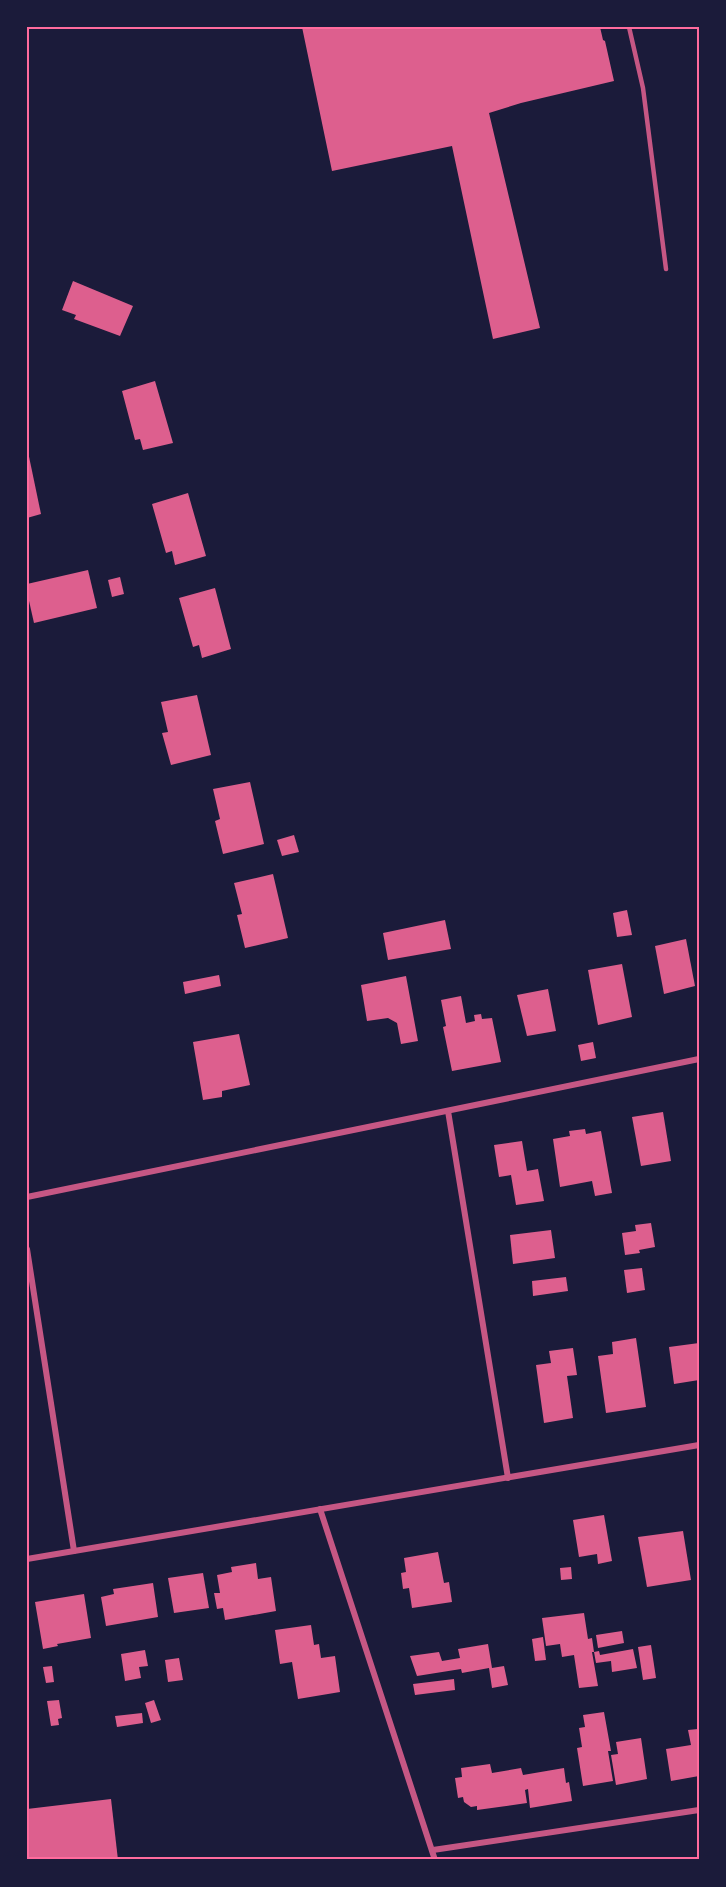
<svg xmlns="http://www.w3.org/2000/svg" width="726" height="1887" font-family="'Varela Round',sans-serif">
	<rect width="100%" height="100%" fill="#1b1b3a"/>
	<g fill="#dd5f8e">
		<path d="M302 27H600L603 40 605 41 614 81 521 103 489 113 540 328 493 339 452 146 332 171Z"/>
		<path d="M73 281 133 306 120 336 74 319 76 315 62 310Z"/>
		<path d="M155 381 173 443 143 450 140 439 135 440 122 391Z"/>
		<path d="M27 447 41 514 27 518Z"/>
		<path d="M188 493 206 556 175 565 172 551 166 553 152 504Z"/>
		<path d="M88 570 97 608 34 623 27 592V584Z"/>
		<path d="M120 577 124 594 112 597 108 580Z"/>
		<path d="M215 588 231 649 202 658 199 645 193 647 179 598Z"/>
		<path d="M197 695 211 755 171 765 162 733 168 732 161 702Z"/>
		<path d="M250 782 264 844 223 854 215 821 220 819 213 789Z"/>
		<path d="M294 835 299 852 282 856 277 840Z"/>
		<path d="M273 874 288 938 245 948 237 915 242 914 234 883Z"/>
		<path d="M627 910 632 935 617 937 613 913Z"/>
		<path d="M445 920 451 949 388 960 383 933Z"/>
		<path d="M686 939 695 986 664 994 655 946Z"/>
		<path d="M622 964 632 1017 598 1025 588 970Z"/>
		<path d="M219 975 221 986 185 994 183 982Z"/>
		<path d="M406 976 418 1041 401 1044 397 1023 388 1018 367 1021 361 985Z"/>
		<path d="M548 989 556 1031 527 1036 517 995Z"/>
		<path d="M461 996 466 1023 475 1021 474 1015 481 1014 482 1019 492 1018 501 1062 452 1071 443 1027 446 1026 441 1000Z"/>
		<path d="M239 1034 250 1085 222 1091V1097L203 1100 193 1042Z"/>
		<path d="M593 1042 596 1058 581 1061 578 1045Z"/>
		<path d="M663 1112 671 1161 641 1166 632 1117Z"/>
		<path d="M585 1129 586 1134 601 1131 612 1193 595 1196 592 1181 560 1187 553 1139 570 1136 569 1131Z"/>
		<path d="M522 1141 527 1171 538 1169 544 1201 516 1205 511 1175 499 1177 494 1145Z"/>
		<path d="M651 1223 655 1247 639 1250 640 1253 625 1255 622 1233 636 1231 635 1225Z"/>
		<path d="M551 1230 555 1258 513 1264 510 1235Z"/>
		<path d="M642 1268 645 1290 627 1293 624 1270Z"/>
		<path d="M566 1277 568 1291 533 1296 532 1281Z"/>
		<path d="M636 1338 646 1407 606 1413 598 1356 613 1354 612 1342Z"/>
		<path d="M699 1343V1380L674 1384 669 1347Z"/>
		<path d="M573 1348 577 1375 567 1376 573 1418 544 1423 536 1365 551 1363 549 1351Z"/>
		<path d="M604 1515 612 1561 598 1564 597 1554 579 1557 573 1520Z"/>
		<path d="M683 1531 691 1580 647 1587 638 1537Z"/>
		<path d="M438 1552 444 1583 449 1582 452 1602 412 1608 409 1588 403 1589 401 1573 406 1572 404 1558Z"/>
		<path d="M256 1563 258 1579 271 1577 276 1611 225 1620 223 1608 217 1609 214 1593H220L217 1575 232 1572 231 1567Z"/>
		<path d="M571 1567 572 1579 561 1580 560 1568Z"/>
		<path d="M203 1573 209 1608 174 1613 168 1578Z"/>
		<path d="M153 1583 158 1617 106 1626 101 1597 114 1594 113 1589Z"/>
		<path d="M84 1594 91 1638 57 1644 58 1646 43 1649 35 1602Z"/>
		<path d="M584 1613 588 1639 592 1638 594 1652H592L598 1686 579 1688 574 1655 562 1657 560 1644 546 1646 542 1618Z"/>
		<path d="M311 1625 314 1645 319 1644 321 1658 335 1656 340 1692 298 1699 292 1662 280 1664 275 1630Z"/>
		<path d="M622 1631 624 1643 598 1648 596 1635Z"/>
		<path d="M543 1637 546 1660 535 1661 532 1639Z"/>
		<path d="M488 1644 492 1668 504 1666 508 1685 492 1688 489 1668 462 1673 461 1669 417 1676 410 1656 439 1652 442 1661 460 1658 458 1649Z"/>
		<path d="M651 1645 656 1678 643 1680 638 1647Z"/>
		<path d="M633 1649 637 1668 612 1672 611 1661 596 1663 594 1652 599 1651 600 1655Z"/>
		<path d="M145 1650 148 1666 139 1667 141 1678 125 1681 121 1654Z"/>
		<path d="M179 1658 183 1680 168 1682 165 1660Z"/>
		<path d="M52 1666 54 1682 46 1683 43 1667Z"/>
		<path d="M454 1679 455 1690 415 1695 413 1684Z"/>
		<path d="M59 1700 62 1718 58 1719 59 1725 51 1726 47 1701Z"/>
		<path d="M154 1700 161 1720 151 1723 145 1703Z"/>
		<path d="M604 1712 611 1751H608L613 1781 583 1786 577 1748 582 1747 579 1728 585 1727 583 1715Z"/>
		<path d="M142 1713 143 1723 117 1727 115 1716Z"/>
		<path d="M698 1729 699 1776 671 1781 666 1749 691 1745 688 1730Z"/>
		<path d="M641 1738 647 1779 616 1785 611 1755 618 1754 616 1742Z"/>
		<path d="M490 1764 492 1773 521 1768 523 1775 564 1768 566 1783 569 1782 572 1801 530 1808 528 1789 525 1790 527 1803 477 1810V1806L471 1807 464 1802 463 1797 458 1798 455 1778 462 1777 461 1768Z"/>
		<path d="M111 1799 118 1860H27V1809Z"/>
	</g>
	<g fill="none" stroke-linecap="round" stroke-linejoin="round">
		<path stroke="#c65784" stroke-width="4.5" d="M629 27 643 88 666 269"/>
		<g stroke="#c65784" stroke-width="6">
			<path d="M448 1111 508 1478"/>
			<path d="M27 1197 699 1059"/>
			<path d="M27 1249 74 1551"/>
			<path d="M320 1509 435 1860"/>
			<path d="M27 1559 699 1445"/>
			<path d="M433 1850 699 1810"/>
		</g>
	</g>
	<rect width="726" height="1887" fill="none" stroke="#1b1b3a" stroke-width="57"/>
	<rect x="28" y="28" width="670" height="1830" fill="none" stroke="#ff6b9d" stroke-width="2"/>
</svg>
